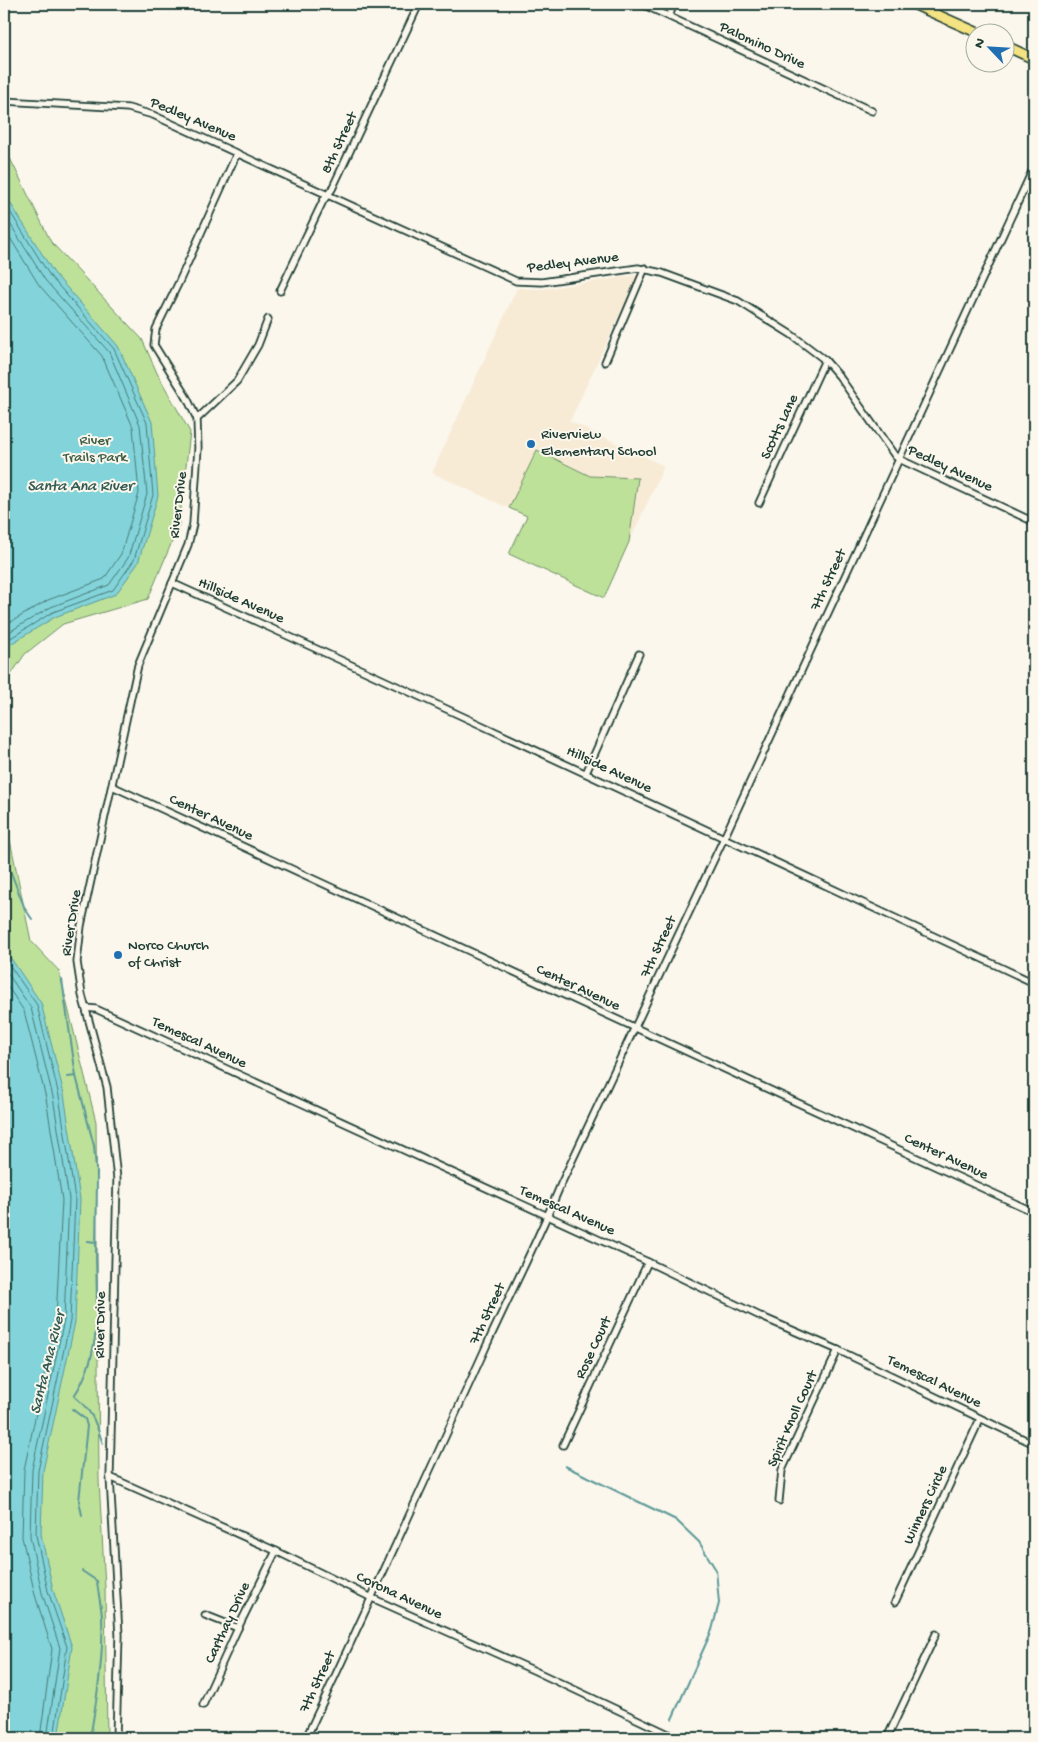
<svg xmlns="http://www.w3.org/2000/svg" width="1038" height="1742" font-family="'Gochi Hand',sans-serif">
	<rect width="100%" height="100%" fill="#fbf7ec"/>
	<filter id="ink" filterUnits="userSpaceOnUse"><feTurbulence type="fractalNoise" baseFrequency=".02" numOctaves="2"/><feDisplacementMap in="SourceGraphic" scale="10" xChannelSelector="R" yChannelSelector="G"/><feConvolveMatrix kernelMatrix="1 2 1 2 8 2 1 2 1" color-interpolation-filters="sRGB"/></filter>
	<g filter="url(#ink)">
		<path fill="#f8ebd6" d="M638 275 570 421 664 466 604 598 509 554 526 516 432 473 517 288 543 289Z"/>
		<g fill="#bee19a" stroke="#6e8f67">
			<path d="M4 146 51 242 142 339 157 373 190 432 179 525 148 599 63 624 25 654 4 685Z"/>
			<path d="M537 450 590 476 638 478 629 542 604 598 509 554 527 516 509 508Z"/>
			<path d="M4 819 10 840 31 941 59 971 96 1122 99 1481 105 1587 107 1738H4Z"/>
		</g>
		<g fill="#83d4da" stroke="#5b9898">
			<path d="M4 193 54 273 118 346 152 422 158 496 138 563 116 594 55 617 4 648Z"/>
			<path d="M4 931 8 954 41 1003 64 1094 80 1199 75 1322 43 1471 41 1534 53 1590 72 1647 58 1738H4Z"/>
		</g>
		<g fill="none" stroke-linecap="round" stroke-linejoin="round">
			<g stroke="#477976" stroke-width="1">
				<path d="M4 202 50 276 114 349 147 423 153 495 134 560 113 590 53 612 4 642"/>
				<path d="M4 214 45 280 109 352 140 425 147 494 128 558 109 585 51 607 4 635"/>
				<path d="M4 228 39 285 102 356 133 427 139 493 121 554 104 579 48 600 4 626"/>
				<path d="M4 957 37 1005 59 1096 75 1199 70 1321 38 1471 36 1535 48 1591 67 1647 54 1738"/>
				<path d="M4 968 31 1008 53 1097 69 1199 64 1320 32 1470 30 1536 42 1593 60 1648 47 1738"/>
				<path d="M4 981 24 1011 46 1098 62 1200 56 1319 24 1470 22 1537 35 1595 52 1649 40 1738"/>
			</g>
			<g stroke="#5b9898" stroke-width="2">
				<path d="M4 848 5 857"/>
				<path d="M4 858 5 857 25 909 32 919"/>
				<path d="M62 980 76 1076 68 1077"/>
				<path d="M76 1076 94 1146 96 1169"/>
				<path d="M97 1172C97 1201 96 1229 96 1258 97 1306 102 1354 74 1396 93 1412 95 1421 103 1444"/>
				<path d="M87 1241 96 1242"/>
				<path d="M72 1409 85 1419 87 1426 79 1501 82 1515"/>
				<path d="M565 1466 676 1520 699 1542 716 1570 719 1603 712 1630 672 1719"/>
				<path d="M82 1571 97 1581C98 1593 101 1604 102 1616 104 1656 97 1698 90 1738"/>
				<path d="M640 1738H641"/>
			</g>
			<g stroke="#1f3d34" stroke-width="9">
				<g id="minor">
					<path d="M642 4 872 111"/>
					<path d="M669 16 674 4"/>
					<path d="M4 101 128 108 153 115 516 281 542 282 638 268 662 273 738 301 792 335 825 360 839 376 895 456 899 459 1034 522"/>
					<path d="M280 291 323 201 332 189 419 4"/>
					<path d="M605 362 645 268"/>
					<path d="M197 419 237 381 258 345 268 319"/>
					<path d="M759 503 825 360"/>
					<path d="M172 583C461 714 747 849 1034 983"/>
					<path d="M586 773 639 654"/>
					<path d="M112 786 1034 1212"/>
					<path d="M86 1008 96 1009 648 1262 762 1317 838 1350 1034 1444"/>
					<path d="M563 1445 648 1262"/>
					<path d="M110 1477 276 1551 372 1598 533 1670 677 1738"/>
					<path d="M779 1501 782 1470 838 1350"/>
					<path d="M895 1602 980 1419"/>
					<path d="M205 1615 238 1628"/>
					<path d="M203 1705 238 1628 276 1551"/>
					<path d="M116 1738 119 1635 110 1477 117 1179 107 1087 82 995 77 962 81 926 138 665 188 545 193 524 198 448 197 419 187 398 154 345 156 329 179 282 237 153"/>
					<path d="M306 1738C367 1609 426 1479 485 1349 510 1294 538 1240 561 1184L724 838 1034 167"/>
					<path d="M887 1738 936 1634"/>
				</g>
			</g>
			<g stroke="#1f3d34" stroke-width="12">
				<g id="primary">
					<path d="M913 4 976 32"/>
					<path d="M1006 46 1034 59"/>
				</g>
			</g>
			<use href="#minor" stroke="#fbf7ec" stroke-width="5.5"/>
			<use href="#primary" stroke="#f4e382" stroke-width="9"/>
		</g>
	</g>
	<g fill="#1f6fb2" stroke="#fbf7ec" stroke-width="2">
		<circle cx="531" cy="444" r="5"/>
		<circle cx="118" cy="955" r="5"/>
	</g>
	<g text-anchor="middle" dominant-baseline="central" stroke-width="4" stroke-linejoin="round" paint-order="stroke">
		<g font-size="15" fill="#1f3d34" stroke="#fbf7ec">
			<text transform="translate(762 46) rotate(25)">Palomino Drive</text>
			<text transform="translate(193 120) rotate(23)">Pedley Avenue</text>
			<text transform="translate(340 143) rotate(-65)">8th Street</text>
			<text transform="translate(573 263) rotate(-7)">Pedley Avenue</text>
			<text transform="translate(780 427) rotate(-65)">Scotts Lane</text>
			<text transform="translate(950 469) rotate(25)">Pedley Avenue</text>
			<text transform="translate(179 505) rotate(-83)">River Drive</text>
			<text transform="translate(829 580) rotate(-65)">7th Street</text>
			<text transform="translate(241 601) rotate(24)">Hillside Avenue</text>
			<text transform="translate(609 770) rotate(25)">Hillside Avenue</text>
			<text transform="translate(211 818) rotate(25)">Center Avenue</text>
			<text transform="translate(72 923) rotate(-81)">River Drive</text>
			<text transform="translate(659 947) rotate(-65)">7th Street</text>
			<text transform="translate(578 988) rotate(25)">Center Avenue</text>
			<text transform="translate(199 1043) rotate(25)">Temescal Avenue</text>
			<text transform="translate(946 1157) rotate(25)">Center Avenue</text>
			<text transform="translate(567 1211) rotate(24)">Temescal Avenue</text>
			<text transform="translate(488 1314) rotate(-65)">7th Street</text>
			<text transform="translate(101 1325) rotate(-89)">River Drive</text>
			<text transform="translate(594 1348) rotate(-65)">Rose Court</text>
			<text transform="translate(934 1382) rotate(26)">Temescal Avenue</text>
			<text transform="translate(793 1419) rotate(-66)">Spirit Knoll Court</text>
			<text transform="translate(926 1505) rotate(-65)">Winners Circle</text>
			<text transform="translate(399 1596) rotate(25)">Corona Avenue</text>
			<text transform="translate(228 1623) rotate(-65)">Carthay Drive</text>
			<text transform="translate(318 1682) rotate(-65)">7th Street</text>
		</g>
		<g font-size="15" fill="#1f3d34" stroke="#fbf7ec" text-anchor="start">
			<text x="541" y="435">Riverview<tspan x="541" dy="17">Elementary School</tspan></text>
			<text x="128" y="946">Norco Church<tspan x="128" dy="17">of Christ</tspan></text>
		</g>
		<g font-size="15" fill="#3f5e48" stroke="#fbf7ec">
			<text x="95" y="441">River<tspan x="95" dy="17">Trails Park</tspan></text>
		</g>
		<g font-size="16" font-style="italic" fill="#335b55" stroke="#fbf7ec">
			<text x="80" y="487">Santa Ana River</text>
			<text transform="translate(49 1363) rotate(-76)">Santa Ana River</text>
		</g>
	</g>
	<rect width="1038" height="1742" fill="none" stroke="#fbf7ec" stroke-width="20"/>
	<rect x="10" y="10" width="1018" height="1722" fill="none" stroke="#1f3d34" stroke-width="2" filter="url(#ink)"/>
	<g transform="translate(990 48) rotate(295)"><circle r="24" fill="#fbf7ec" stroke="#a3ada2"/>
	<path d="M0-4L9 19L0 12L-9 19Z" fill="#1f6fb2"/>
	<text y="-8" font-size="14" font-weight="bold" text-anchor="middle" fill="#1f3d34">N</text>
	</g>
</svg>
